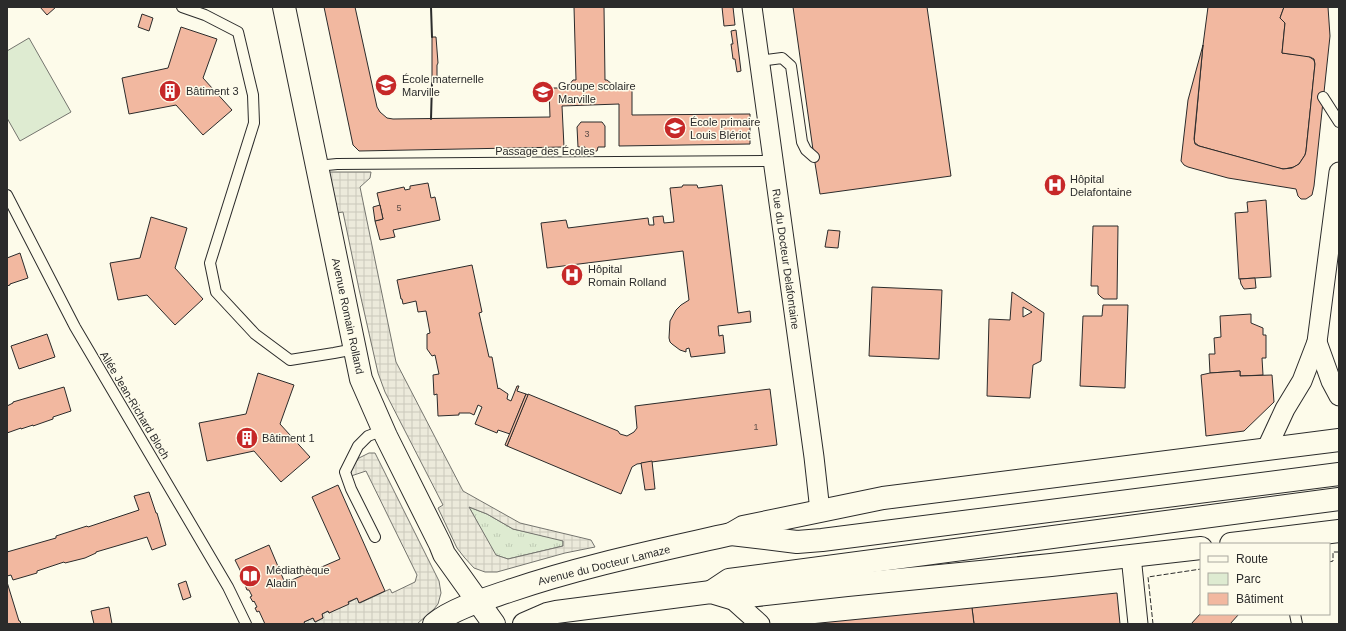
<svg xmlns="http://www.w3.org/2000/svg" width="1346" height="631" font-family="Arial,sans-serif">
	<defs>
		<pattern id="grass-tufts" width="24" height="20" patternUnits="userSpaceOnUse"><rect width="24" height="20" fill="#deebd1"/><path d="M3 7l-1-3M5 7V3M7 7l1-3M15 17l-1-3M17 17v-4M19 17l1-3" fill="none" stroke="#bfcab4"/></pattern>
		<pattern id="plaza-grid" width="8" height="8" patternUnits="userSpaceOnUse"><rect width="8" height="8" fill="#eceadb"/><path d="M0 4h8M4 0v8" fill="none" stroke="#cbc9bc"/></pattern>
	</defs>
	<rect width="100%" height="100%" fill="#fdfbea"/>
	<path fill="url(#grass-tufts)" stroke="#74746e" d="M469 507 487 514 513 529 563 540V546L508 559 495 555Z"/>
	<path fill="#deebd1" stroke="#74746e" d="M29 38 71 112 20 141 7 118V51Z"/>
	<g fill="url(#plaza-grid)" stroke="#74746e" fill-rule="evenodd">
		<path d="M328 172H371L370 178 360 187 396 362 463 491 520 523 591 540 595 547 565 553 497 572H485L474 568 464 557 457 548 438 508 443 505 385 392 378 373 359 289 343 212 337 213ZM469 507 487 514 513 529 563 541V546L508 559 496 555Z"/>
		<path d="M369 453H375L439 581 441 593 438 604 434 609 417 624H305L304 622 313 618 315 622 323 618 322 614 328 611 329 613 357 598 360 603 390 589 392 593 415 582 417 575 366 471 351 476V468L359 458Z"/>
	</g>
	<g fill="#f2b8a0" stroke="#2b2b2b" fill-rule="evenodd">
		<path d="M40 7H56L47 15Z"/>
		<path d="M324 7H355L377 107 380 112 387 118 393 119 550 117 549 88H569V85L573 80H576L574 7H604L605 80H607L612 84V88L632 87V115L750 114V144L619 146V104L562 106 564 147 359 151 353 145Z"/>
		<path d="M722 7H733L735 25 724 26Z"/>
		<path d="M793 7H927L951 176 820 194 814 157Z"/>
		<path d="M1208 7H1284L1280 18 1285 23 1282 53 1308 56 1314 60 1315 64 1306 151 1305 155 1299 164 1294 167 1284 169 1278 168 1199 146 1194 142 1203 45Z"/>
		<path d="M1284 7H1328L1330 36 1314 186 1312 195 1306 199H1301L1298 196 1296 189 1228 178 1188 167 1184 165 1181 161 1188 100 1203 45 1194 139 1195 144 1199 146 1283 169 1292 168 1299 164 1305 155 1306 151 1315 64 1314 59 1310 57 1282 53 1285 23 1280 18Z"/>
		<path d="M142 14 153 18 149 31 138 27Z"/>
		<path d="M181 27 217 39 203 78 232 110 203 135 176 105 129 114 122 78 168 68Z"/>
		<path d="M736 30 741 71 737 72 735 59H733L731 44H733L731 31Z"/>
		<path d="M432 37H436L438 63 437 65V83H432Z"/>
		<path d="M581 122H602L605 126V147H598L597 151H587L585 147H578L577 127Z"/>
		<path d="M428 183 431 198 435 197 440 220 393 230 395 237 380 240 375 221 383 219 377 193 404 187 405 190 410 189V186Z"/>
		<path d="M683 185H697L698 188 722 185 738 313 750 311 751 322 718 326 719 336 723 335 725 353 691 357 689 348 686 349V352L680 350 672 344 670 342 669 338 670 321 676 310 681 305 689 300 683 251 547 268 541 223 566 220 568 228 648 218 649 225H654L653 217 663 216 664 223 674 222 670 188 682 187Z"/>
		<path d="M1266 200 1271 277 1239 279 1235 213 1248 212 1247 202Z"/>
		<path d="M380 205 383 219 375 221 373 207Z"/>
		<path d="M151 217 187 228 175 268 203 299 175 325 147 295 118 300 110 263 140 258Z"/>
		<path d="M1093 226H1118L1117 299H1104L1101 297 1098 294V286H1091Z"/>
		<path d="M828 230 840 231 838 248 825 247Z"/>
		<path d="M20 253 28 278 10 284V285L7 286V258Z"/>
		<path d="M472 265 482 312 479 313 489 357H492L498 389 499 388 508 394 507 399 511 401 517 386H519L517 391 526 394 510 434 498 430 497 433 475 424 482 407 478 405 474 415 470 413H459V415L438 416 437 394 434 395 433 375 439 374 435 355 432 356 427 349V334L430 333 426 311 418 312 416 301 403 304 402 299H401L397 280Z"/>
		<path d="M1255 278 1256 288 1244 289 1241 284 1240 279Z"/>
		<path d="M872 287 942 290 939 359 869 356Z"/>
		<path d="M1012 292 1044 313 1041 361 1033 365 1030 398 987 396 989 319 1010 320ZM1023 307 1032 312 1023 317Z"/>
		<path d="M1103 305H1128L1125 388 1080 386 1083 316H1102Z"/>
		<path d="M1251 314V323L1263 328V335H1266V358H1262L1263 375 1240 376V371L1210 373 1209 354H1215L1214 338 1221 337 1220 316Z"/>
		<path d="M47 334 55 357 19 369 11 346Z"/>
		<path d="M1240 371V376L1272 375 1274 402 1244 431 1206 436 1201 375 1210 373Z"/>
		<path d="M258 373 294 385 280 424 310 457 281 482 254 451 207 461 199 423 246 414Z"/>
		<path d="M64 387 71 411 53 417V419L33 426V425L21 429V428L7 433V406L13 403V402Z"/>
		<path d="M770 389 777 445 637 464 632 467 621 494 507 446 528 394 618 431 620 434 627 436 634 432 637 428 635 406Z"/>
		<path d="M526 394 528 395 507 446 505 445Z"/>
		<path d="M652 461 655 489 645 490 641 463Z"/>
		<path d="M338 485 385 591 359 603 357 598 348 602 349 604 347 605 329 613 328 611 322 614 323 618 315 622 313 618 304 622 305 624H265L259 611 257 612 255 608 257 607 254 601 253 602 250 597 252 596 249 590H247L245 585H247L244 579 243 580 240 575 242 574 235 560 269 545 285 583 340 559 312 497Z"/>
		<path d="M149 492 156 513H157L166 545 152 550 147 537 96 552V553L85 558 65 563 64 562 37 571V573L13 580 11 575 7 576V552L56 538V536L87 526 88 527 139 510 134 496Z"/>
		<path d="M186 581 191 597 183 600 178 584Z"/>
		<path d="M7 582 19 621H20L21 624H7Z"/>
		<path d="M1117 593 1120 624H974L972 608Z"/>
		<path d="M109 607 112 624H94L91 611Z"/>
		<path d="M972 608 974 624H810Z"/>
		<path d="M1201 613V614H1239L1230 624H1191Z"/>
	</g>
	<g fill="none" stroke-linecap="round" stroke-linejoin="round">
		<g stroke="#2b2b2b" stroke-width="12">
			<g id="lane">
				<path d="M182 7 205 15 238 32 253 95 254 123 210 263 216 292 255 334 290 360 334 353 355 349"/>
				<path d="M759 61 782 58 791 66 802 142 806 150 814 157"/>
				<path d="M1323 97 1339 122"/>
				<path d="M317 166 337 164 773 161"/>
				<path d="M7 195 75 327 228 587 246 624"/>
				<path d="M375 537 351 489 345 472 358 446 368 436 384 430"/>
				<path d="M1295 614 1297 624"/>
			</g>
		</g>
		<g stroke="#2b2b2b" stroke-width="21">
			<g id="street">
				<path d="M752 7 814 457 820 511"/>
				<path d="M1317 342 1331 381 1339 396"/>
				<path d="M1266 450 1285 409 1302 381 1317 342 1339 172"/>
				<path d="M1131 556 1138 624"/>
				<path d="M731 598 760 624"/>
			</g>
		</g>
		<g stroke="#2b2b2b" stroke-width="24">
			<path id="secondary" d="M284 7 361 379 386 436 440 544 444 554 494 624"/>
		</g>
		<g stroke="#2b2b2b" stroke-width="24">
			<g id="primary">
				<path d="M1231 544 1339 531"/>
				<path d="M434 624C454 608 486 599 509 591 582 566 656 551 731 534L743 527 883 498 1339 440"/>
				<path d="M524 624 547 614 556 612 711 592 731 598 847 585 1051 565 1201 548"/>
			</g>
		</g>
		<g stroke="#2b2b2b" stroke-width="24">
			<g id="highway">
				<path d="M731 534 797 542 822 540 1339 474"/>
				<path d="M711 592 729 580 1339 499"/>
			</g>
		</g>
		<use href="#lane" stroke="#fdfbea" stroke-width="10"/>
		<use href="#street" stroke="#fdfbea" stroke-width="19"/>
		<use href="#secondary" stroke="#fdfbea" stroke-width="22"/>
		<use href="#primary" stroke="#fdfbea" stroke-width="22"/>
		<use href="#highway" stroke="#fdfbea" stroke-width="22"/>
		<g stroke="#2b2b2b" stroke-width="1" stroke-dasharray="5 2" stroke-linecap="butt">
			<path d="M1329 562 1333 561V552H1339"/>
			<path d="M1153 624 1148 577 1201 569"/>
		</g>
		<g stroke="#2b2b2b" stroke-width="2">
			<path d="M431 7 432 37"/>
			<path d="M431 119 432 83"/>
		</g>
	</g>
	<defs>
		<g id="school-disc" transform="scale(1.15)"><circle r="9.5" fill="#c62828" stroke="#fdfbea"/><path d="M0-5L7-2L0 1L-7-2ZM-4 1L0 2.5L4 1V4Q0 6-4 4Z" fill="#fff"/></g>
		<g id="building-disc" transform="scale(1.15)"><circle r="9.5" fill="#c62828" stroke="#fdfbea"/><path d="M-4-6H4V6H1V3H-1V6H-4ZM-2.5-4.3h1.7v1.8h-1.7ZM.8-4.3h1.7v1.8H.8ZM-2.5-1h1.7V.8h-1.7ZM.8-1h1.7V.8H.8Z" fill="#fff"/></g>
		<g id="hospital-disc" transform="scale(1.15)"><circle r="9.5" fill="#c62828" stroke="#fdfbea"/><path d="M-5-5h3v3.5h4V-5h3V5h-3V1.5h-4V5h-3Z" fill="#fff"/></g>
		<g id="library-disc" transform="scale(1.15)"><circle r="9.5" fill="#c62828" stroke="#fdfbea"/><path d="M-6-4Q-3-5.5-.7-3.5V5Q-3 3-6 4ZM6-4Q3-5.5 .7-3.5V5Q3 3 6 4Z" fill="#fff"/></g>
	</defs>
	<g fill-rule="evenodd">
		<use href="#school-disc" x="386" y="85"/>
		<use href="#building-disc" x="170" y="91"/>
		<use href="#school-disc" x="543" y="92"/>
		<use href="#school-disc" x="675" y="128"/>
		<use href="#hospital-disc" x="1055" y="185"/>
		<use href="#hospital-disc" x="572" y="275"/>
		<use href="#building-disc" x="247" y="438"/>
		<use href="#library-disc" x="250" y="576"/>
	</g>
	<g text-anchor="middle" dominant-baseline="central" stroke-width="3" stroke-linejoin="round" paint-order="stroke">
		<g font-size="9" fill="#5d4e48">
			<text x="587" y="134">3</text>
			<text x="399" y="208">5</text>
			<text x="756" y="427">1</text>
		</g>
		<g font-size="11" fill="#2b2b2b" stroke="#fdfbea" text-anchor="start">
			<text x="402" y="79">École maternelle<tspan x="402" dy="13">Marville</tspan></text>
			<text x="558" y="86">Groupe scolaire<tspan x="558" dy="13">Marville</tspan></text>
			<text x="186" y="91">Bâtiment 3</text>
			<text x="690" y="122">École primaire<tspan x="690" dy="13">Louis Blériot</tspan></text>
			<text x="1070" y="179">Hôpital<tspan x="1070" dy="13">Delafontaine</tspan></text>
			<text x="588" y="269">Hôpital<tspan x="588" dy="13">Romain Rolland</tspan></text>
			<text x="262" y="438">Bâtiment 1</text>
			<text x="266" y="570">Médiathèque<tspan x="266" dy="13">Aladin</tspan></text>
		</g>
		<g font-size="11" fill="#2b2b2b" stroke="#fdfbea">
			<text x="545" y="151">Passage des Écoles</text>
			<text transform="translate(786 259) rotate(82)">Rue du Docteur Delafontaine</text>
			<text transform="translate(348 316) rotate(78)">Avenue Romain Rolland</text>
			<text transform="translate(135 405) rotate(59)">Allée Jean-Richard Bloch</text>
			<text transform="translate(604 565) rotate(-14)">Avenue du Docteur Lamaze</text>
		</g>
	</g>
	<rect width="1346" height="631" fill="none" stroke="#2b2b2b" stroke-width="16"/>
	<rect x="1200" y="543" width="130" height="72" fill="#fdfbea" stroke="#a9a89e"/>
	<rect x="1208" y="556" width="20" height="6" fill="#fdfbea" stroke="#a9a89e"/>
	<text x="1236" y="563" font-size="12" fill="#2b2b2b">Route</text>
	<rect x="1208" y="573" width="20" height="12" fill="#deebd1" stroke="#a9a89e"/>
	<text x="1236" y="583" font-size="12" fill="#2b2b2b">Parc</text>
	<rect x="1208" y="593" width="20" height="12" fill="#f2b8a0" stroke="#a9a89e"/>
	<text x="1236" y="603" font-size="12" fill="#2b2b2b">Bâtiment</text>
</svg>
